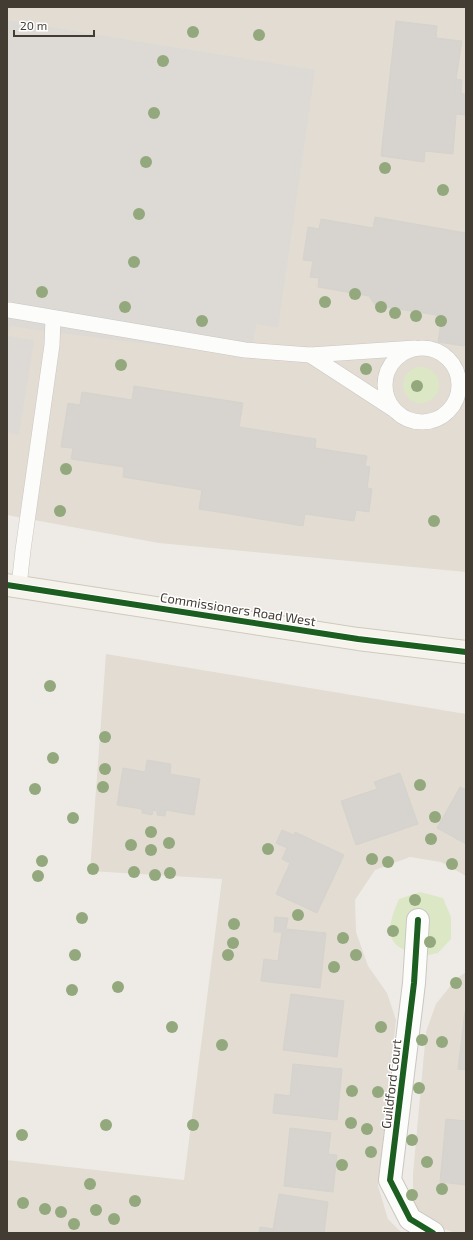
<svg xmlns="http://www.w3.org/2000/svg" width="473" height="1240" font-family="'Exo 2',sans-serif">
	<rect width="100%" height="100%" fill="#eeebe6"/>
	<g fill="#e2dcd3">
		<path d="M7 7H466V572L159 543 7 515Z"/>
		<path d="M106 654 466 714V876L441 862 410 857 375 870 355 900 356 932 368 966 387 993 396 1020 378 1186 388 1219 402 1233H7V1160L184 1180 222 879 90 871Z"/>
		<path d="M466 972V1233H456L437 1227 413 1205V1174L426 1032 436 1004 456 979Z"/>
	</g>
	<g fill="#dce8c5">
		<circle cx="421" cy="385" r="18"/>
		<path d="M420 892 443 898 451 917V939L438 953 419 957C413 954 405 951 399 947 383 936 393 913 399 899Z"/>
	</g>
	<path fill="#dddad6" d="M7 20 315 70 278 328 256 324 251 356 59 333 10 326 8 336 34 340 19 435 7 433Z"/>
	<g fill="#d7d4cf" stroke="#d6d2cc">
		<path d="M396 21 437 26 436 38 462 41 456 79 462 80 461 93 466 95V115L456 114 453 154 425 151 424 162 381 156Z"/>
		<path d="M375 217 466 233V340L464 346 438 342 442 316 375 305 369 296 318 287 319 278 310 277 313 261 303 260 308 227 319 229 321 219 373 228Z"/>
		<path d="M134 386 243 403 239 427 316 439 315 448 367 456 365 466 370 467 367 488 372 489 369 512 356 510 354 521 305 514 303 526 199 509 202 490 123 477 124 467 71 459 73 448 61 447 68 403 80 405 82 392 132 400Z"/>
		<path d="M147 760 171 764 170 774 200 779 194 815 166 810 165 816 157 815V811L153 810 152 815 142 813V809L117 805 123 768 145 772Z"/>
		<path d="M400 773 418 824 356 845 341 801 377 789 374 782Z"/>
		<path d="M460 787 466 790V844L437 828Z"/>
		<path d="M282 830 294 835 295 832 344 855 317 913 276 894 290 863 282 859 287 848 276 843Z"/>
		<path d="M275 917 288 918 286 929 326 933 320 988 261 981 264 959 278 961 282 932H274Z"/>
		<path d="M291 994 344 1001 337 1057 283 1050Z"/>
		<path d="M465 1011H466V1070L458 1069Z"/>
		<path d="M293 1064 342 1069 337 1120 273 1113 275 1094 290 1096Z"/>
		<path d="M446 1119 466 1121V1185L440 1182Z"/>
		<path d="M290 1128 331 1133 328 1154 337 1155 333 1192 284 1186Z"/>
		<path d="M279 1194 328 1202 324 1233H259L260 1227 273 1229Z"/>
	</g>
	<g fill="none" stroke-linecap="round" stroke-linejoin="round">
		<g stroke="#cac7c2" stroke-width="16">
			<g id="service">
				<path d="M9 310 245 350 310 355 415 348"/>
				<circle cx="422" cy="385" r="37"/>
				<path d="M310 355 393 409"/>
				<path d="M19 586 23 550 52 345 53 318"/>
			</g>
		</g>
		<g stroke="#cac7c2" stroke-width="24">
			<path id="minor" d="M418 920 414 983 390 1180 410 1219 433 1233"/>
		</g>
		<g stroke="#cfcabe" stroke-width="24">
			<path id="secondary" d="M7 585 358 639 466 652"/>
		</g>
		<use href="#service" stroke="#fcfcfb" stroke-width="15"/>
		<use href="#minor" stroke="#fcfcfb" stroke-width="22"/>
		<use href="#secondary" stroke="#f6f3ec" stroke-width="22"/>
		<g stroke="#fff" stroke-width="8">
			<g id="cycleway">
				<path d="M7 585 358 639 466 652"/>
				<path d="M418 920 414 983 390 1180 410 1219 433 1233"/>
			</g>
		</g>
		<use href="#cycleway" stroke="#1b5e20" stroke-width="6"/>
	</g>
	<g fill="#93a97d">
		<circle cx="193" cy="32" r="6"/>
		<circle cx="259" cy="35" r="6"/>
		<circle cx="163" cy="61" r="6"/>
		<circle cx="154" cy="113" r="6"/>
		<circle cx="146" cy="162" r="6"/>
		<circle cx="385" cy="168" r="6"/>
		<circle cx="443" cy="190" r="6"/>
		<circle cx="139" cy="214" r="6"/>
		<circle cx="134" cy="262" r="6"/>
		<circle cx="42" cy="292" r="6"/>
		<circle cx="355" cy="294" r="6"/>
		<circle cx="325" cy="302" r="6"/>
		<circle cx="125" cy="307" r="6"/>
		<circle cx="381" cy="307" r="6"/>
		<circle cx="395" cy="313" r="6"/>
		<circle cx="416" cy="316" r="6"/>
		<circle cx="202" cy="321" r="6"/>
		<circle cx="441" cy="321" r="6"/>
		<circle cx="121" cy="365" r="6"/>
		<circle cx="366" cy="369" r="6"/>
		<circle cx="417" cy="386" r="6"/>
		<circle cx="66" cy="469" r="6"/>
		<circle cx="60" cy="511" r="6"/>
		<circle cx="434" cy="521" r="6"/>
		<circle cx="50" cy="686" r="6"/>
		<circle cx="105" cy="737" r="6"/>
		<circle cx="53" cy="758" r="6"/>
		<circle cx="105" cy="769" r="6"/>
		<circle cx="420" cy="785" r="6"/>
		<circle cx="103" cy="787" r="6"/>
		<circle cx="35" cy="789" r="6"/>
		<circle cx="435" cy="817" r="6"/>
		<circle cx="73" cy="818" r="6"/>
		<circle cx="151" cy="832" r="6"/>
		<circle cx="431" cy="839" r="6"/>
		<circle cx="169" cy="843" r="6"/>
		<circle cx="131" cy="845" r="6"/>
		<circle cx="268" cy="849" r="6"/>
		<circle cx="151" cy="850" r="6"/>
		<circle cx="372" cy="859" r="6"/>
		<circle cx="42" cy="861" r="6"/>
		<circle cx="388" cy="862" r="6"/>
		<circle cx="452" cy="864" r="6"/>
		<circle cx="93" cy="869" r="6"/>
		<circle cx="134" cy="872" r="6"/>
		<circle cx="170" cy="873" r="6"/>
		<circle cx="155" cy="875" r="6"/>
		<circle cx="38" cy="876" r="6"/>
		<circle cx="415" cy="900" r="6"/>
		<circle cx="298" cy="915" r="6"/>
		<circle cx="82" cy="918" r="6"/>
		<circle cx="234" cy="924" r="6"/>
		<circle cx="393" cy="931" r="6"/>
		<circle cx="343" cy="938" r="6"/>
		<circle cx="430" cy="942" r="6"/>
		<circle cx="233" cy="943" r="6"/>
		<circle cx="75" cy="955" r="6"/>
		<circle cx="228" cy="955" r="6"/>
		<circle cx="356" cy="955" r="6"/>
		<circle cx="334" cy="967" r="6"/>
		<circle cx="456" cy="983" r="6"/>
		<circle cx="118" cy="987" r="6"/>
		<circle cx="72" cy="990" r="6"/>
		<circle cx="172" cy="1027" r="6"/>
		<circle cx="381" cy="1027" r="6"/>
		<circle cx="422" cy="1040" r="6"/>
		<circle cx="442" cy="1042" r="6"/>
		<circle cx="222" cy="1045" r="6"/>
		<circle cx="419" cy="1088" r="6"/>
		<circle cx="352" cy="1091" r="6"/>
		<circle cx="378" cy="1092" r="6"/>
		<circle cx="351" cy="1123" r="6"/>
		<circle cx="106" cy="1125" r="6"/>
		<circle cx="193" cy="1125" r="6"/>
		<circle cx="367" cy="1129" r="6"/>
		<circle cx="22" cy="1135" r="6"/>
		<circle cx="412" cy="1140" r="6"/>
		<circle cx="371" cy="1152" r="6"/>
		<circle cx="427" cy="1162" r="6"/>
		<circle cx="342" cy="1165" r="6"/>
		<circle cx="90" cy="1184" r="6"/>
		<circle cx="442" cy="1189" r="6"/>
		<circle cx="412" cy="1195" r="6"/>
		<circle cx="135" cy="1201" r="6"/>
		<circle cx="23" cy="1203" r="6"/>
		<circle cx="45" cy="1209" r="6"/>
		<circle cx="96" cy="1210" r="6"/>
		<circle cx="61" cy="1212" r="6"/>
		<circle cx="114" cy="1219" r="6"/>
		<circle cx="74" cy="1224" r="6"/>
	</g>
	<g text-anchor="middle" dominant-baseline="central" stroke-width="3" stroke-linejoin="round" paint-order="stroke">
		<g font-size="13" fill="#433c33" stroke="#fff">
			<text transform="translate(238 609) rotate(9)">Commissioners Road West</text>
			<text transform="translate(391 1084) rotate(-83)">Guildford Court</text>
		</g>
	</g>
	<rect width="473" height="1240" fill="none" stroke="#433c33" stroke-width="16"/>
	<path d="M14 30v6h80v-6" fill="none" stroke="#433c33" stroke-width="2"/>
	<text x="20" y="30" font-size="12" fill="#433c33" stroke="#ffffff" stroke-width="3" paint-order="stroke">20 m</text>
</svg>
